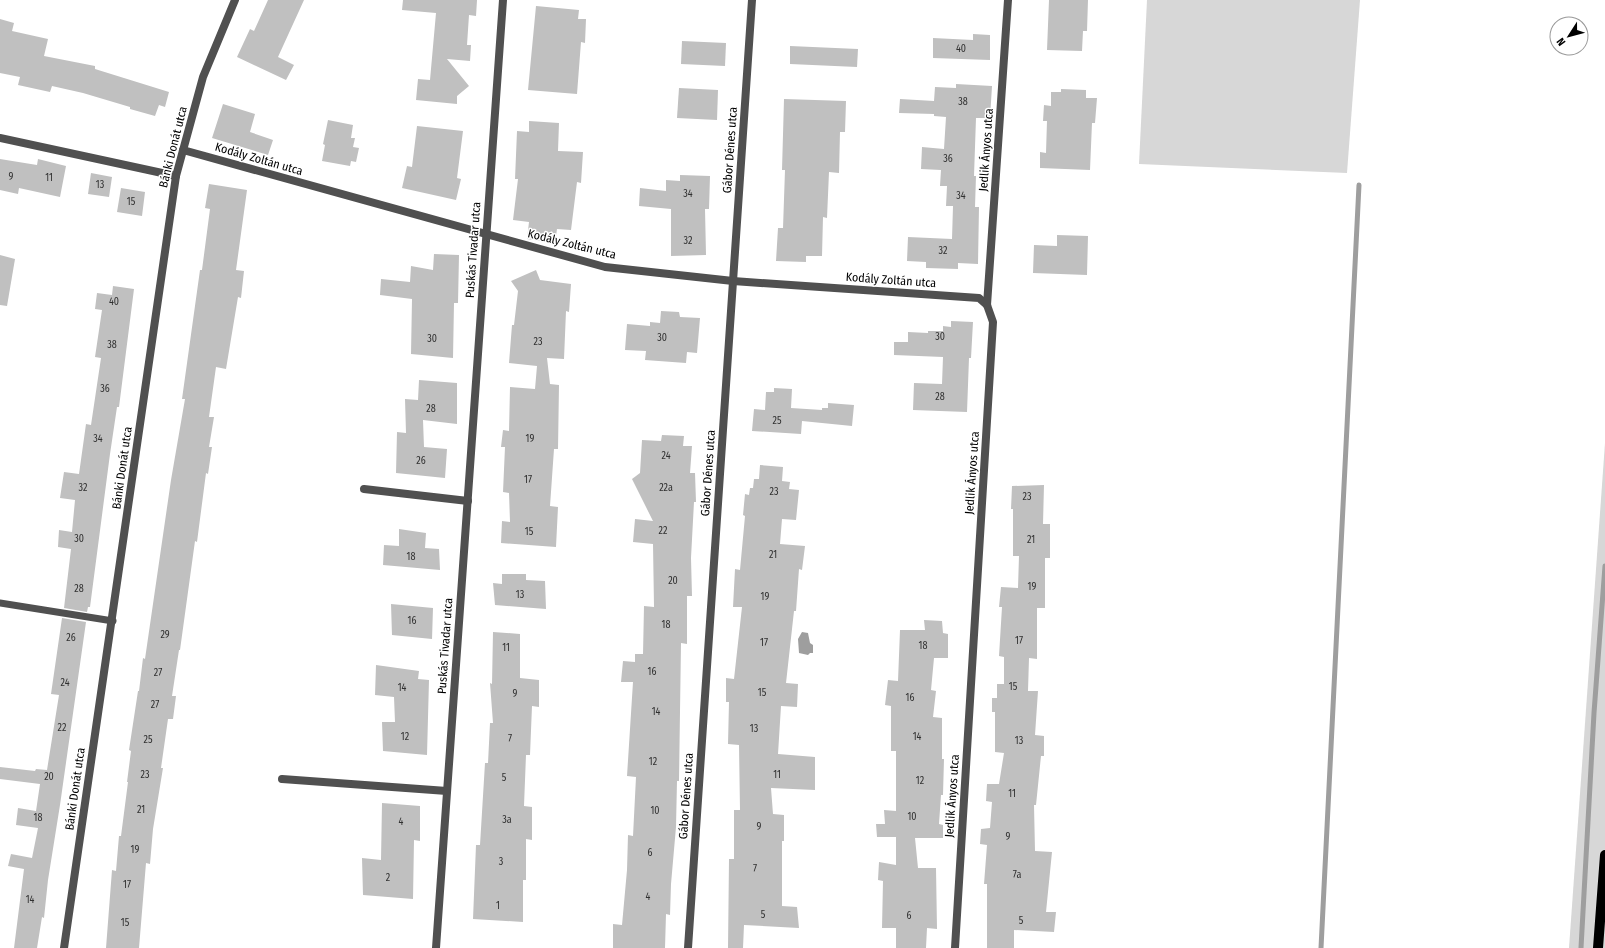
<svg xmlns="http://www.w3.org/2000/svg" width="1605" height="948" font-family="'Fira Sans Condensed',sans-serif">
	<rect width="100%" height="100%" fill="#fff"/>
	<g fill="#d7d7d7">
		<path d="M1147 0H1360L1347 173 1139 164Z"/>
		<path d="M1605 443V948H1569Z"/>
	</g>
	<path fill="#9e9e9e" d="M802 632 808 633 810 643 813 645V653H810L808 655 799 653 798 639Z"/>
	<g fill="none" stroke-linecap="round" stroke-linejoin="round">
		<g stroke="#9e9e9e" stroke-width="5">
			<path d="M1321 948 1359 185"/>
			<path d="M1581 948 1594 713 1605 566"/>
		</g>
	</g>
	<g fill="#c0c0c0">
		<path d="M268 0H304L278 57 294 65 286 80 237 57 250 29 254 31Z"/>
		<path d="M403 0H477L476 16 469 15 467 45H471L470 61 447 59 469 86 457 96V104L416 100 418 79 430 80 436 13 402 10Z"/>
		<path d="M1049 0H1088L1087 31H1083L1082 51 1047 50Z"/>
		<path d="M536 6 579 10 578 19H586L585 43 581 42 577 94 528 90Z"/>
		<path d="M0 19 14 23 12 31 48 39 44 56 95 66V69L169 92 165 107 159 105 155 116 130 109V107L83 93 52 86 50 92 18 85 20 77 0 73Z"/>
		<path d="M973 34 990 35V60L933 58V38L973 40Z"/>
		<path d="M682 41 726 43 725 66 681 64Z"/>
		<path d="M790 46 858 49 857 67 790 64Z"/>
		<path d="M956 84 992 86 990 118H976L974 176H976L975 207H979L978 264 958 263V269L926 268V262L907 261 908 237 952 239 953 206H946L947 186H940L941 170 921 169 922 147 944 149 946 117 934 116V114L899 113 900 99 934 101 935 87 956 88Z"/>
		<path d="M679 88 718 90 717 120 677 118Z"/>
		<path d="M1061 89 1086 90V98H1097L1095 123H1092L1090 170 1040 168V152L1046 153 1047 121H1043L1044 105 1051 106V92H1061Z"/>
		<path d="M784 99 846 101 845 132H840L839 173 829 172 827 218 823 217 822 256H806V262L776 261 778 228H783L785 170H782Z"/>
		<path d="M223 104 255 114 250 132 273 140 268 155 212 138Z"/>
		<path d="M328 120 353 125 351 138H355L353 147 359 148 356 162 351 161 350 166 322 161 325 145 323 144Z"/>
		<path d="M529 121 559 123 558 151 583 152 581 183 577 182 571 230 557 229 555 243 527 239 529 222 513 220 518 179H515L517 131 529 132Z"/>
		<path d="M417 126 463 131 457 178 461 179 456 200 402 188 407 166 412 167Z"/>
		<path d="M0 159 37 165 38 159 66 166 60 197 19 188 18 194 0 190Z"/>
		<path d="M91 173 112 177 109 197 88 194Z"/>
		<path d="M680 175 710 176 709 209H705L706 255 671 256V209L639 206 640 188 666 191V180L680 181Z"/>
		<path d="M209 184 247 190 236 270 244 271 241 298 238 297 226 369 216 367 209 417H214L209 447H212L208 474 206 473 197 542 195 541 180 650H179L172 696H176L173 719H168L161 768H163L153 829 150 864 146 863 139 948H106L112 870 116 871 119 836H121L128 782H127L131 751 129 750 138 691H139L143 658 145 659 171 480 185 399H182L200 270H202L210 209 205 208Z"/>
		<path d="M121 188 145 192 142 216 117 212Z"/>
		<path d="M1057 235 1088 236 1087 275 1033 273 1034 245 1057 246Z"/>
		<path d="M434 254 459 255 458 303H454L453 358 411 354 412 299 380 295 381 279 410 282 411 266 433 270Z"/>
		<path d="M0 255 15 259 7 306 0 305Z"/>
		<path d="M536 270 540 280 571 284 569 312 566 311 564 359 547 358 550 384 559 385 558 449H554L550 506 558 507 556 547 501 543 502 521 510 522 509 493 503 492 505 447H501L503 430 509 431 510 387 535 389 537 366 509 363 512 325H514L518 291 511 281Z"/>
		<path d="M113 286 134 289 119 407H117L110 454 90 607H88L87 612 64 608 71 549 58 547 59 530 72 532 75 500 60 498 64 472 79 474 86 424 91 425 101 358 95 357 102 310 95 309 97 293 112 295Z"/>
		<path d="M661 311 679 312 680 317 700 318 697 353 687 352 686 363 645 360 646 351 625 350 627 324 650 326V322L660 323Z"/>
		<path d="M951 321 973 322 971 358H969L967 412 913 410 914 383 942 384 943 357 894 355V342H908V332L928 333V331H943V326L951 327Z"/>
		<path d="M419 380 457 383V424L423 420 424 447 447 449 445 478 396 473 397 432 406 433 405 399 418 400Z"/>
		<path d="M774 388 792 389 791 408 822 410V408H828V403L854 405 852 426 802 421 801 434 752 431 754 409 765 410 766 392H774Z"/>
		<path d="M662 435 684 436 683 446H692L690 473H695L696 502H694L691 558 692 596H687V644L681 643 679 781H677L676 827 671 884 670 915 666 914 665 948H613V924L622 925 627 870 628 835 633 836 636 777 627 776 633 682H621L623 661 635 662V654H643L644 606 654 607 653 544 633 542 635 519 653 521 632 479 640 473 642 440 661 441Z"/>
		<path d="M760 465 783 467 782 481 790 482 789 489 799 490 796 520 782 519 780 544 805 546 802 570 799 569 796 611H794L786 683 798 684 797 707 781 706 778 754 815 757V790L771 788 773 814 784 815V841H782V906L797 907 799 928 744 925 743 948H728L729 859H734V810H740L739 745 728 744 729 702H726V678L734 679 742 607H733L735 569 740 570 745 516 743 515 745 494 749 495 750 488H753L754 479H759Z"/>
		<path d="M1044 485 1043 524H1050V558H1045V608H1037V659L1029 658 1028 691H1038L1035 735 1044 736V756H1041L1036 805H1034L1035 851 1052 852 1046 912H1056L1054 932 1014 930V948H987V884H984L987 845 980 844 981 829 990 828 992 802 986 801 987 784H999L1004 753 995 752V712H992V698H997V684H1004V657L999 656 1002 607H999L1001 587 1018 588 1019 556H1013V509H1011L1012 486Z"/>
		<path d="M399 529 426 533 425 548 439 549 440 570 383 565 384 545 399 546Z"/>
		<path d="M502 574H526V580L545 581 546 609 495 605 493 583 502 584Z"/>
		<path d="M391 604 433 608 432 639 392 635Z"/>
		<path d="M62 618 86 622 60 805 48 880 44 918 42 917 37 948H14L24 869 8 866 11 854 32 858 38 828 16 825 18 808 36 811 40 784 0 779V767L35 771 36 769 47 770 59 695 51 694Z"/>
		<path d="M924 620 942 621 943 633 948 634V658H934L931 690 936 691 933 717 942 718V759H944L943 795H941L939 824 943 825V838H915L918 868H936L937 929 927 928 926 948H896V928H882L883 881 878 880 879 862 896 865V837H877L876 824H885L884 810 896 811V751H891V706L885 705 888 680 898 681 900 630H925Z"/>
		<path d="M493 632 520 634V678L539 680V707L532 706 530 755H526L524 806 532 807V840L526 839V880H523V922L473 919 476 845H480L485 763H488L490 723H493L490 683 492 684Z"/>
		<path d="M376 665 419 671 418 679 429 680 427 755 383 751 382 722H395L394 697 375 695Z"/>
		<path d="M382 803 420 806V841L414 840 413 899 363 895 362 858 381 860Z"/>
	</g>
	<g fill="none" stroke-linecap="round" stroke-linejoin="round">
		<g stroke="#dbdbdb" stroke-width="12">
			<path id="primary" d="M1598 948 1605 855"/>
		</g>
		<path stroke="#505050" stroke-width="7" d="M0 603 113 621"/>
		<g stroke="#505050" stroke-width="8">
			<path d="M0 138 176 176"/>
			<path d="M183 150 605 267 733 281 979 298 987 305"/>
			<path d="M364 489 468 501"/>
			<path d="M282 779 447 791"/>
			<path d="M64 948 176 176 203 77 235 0"/>
			<path d="M436 948 503 0"/>
			<path d="M688 948 752 0"/>
			<path d="M955 948 993 322 987 305 1008 0"/>
		</g>
		<use href="#primary" stroke="#000" stroke-width="10"/>
	</g>
	<g text-anchor="middle" dominant-baseline="central" stroke-width="3" stroke-linejoin="round" paint-order="stroke">
		<g font-size="10" fill="#303030">
			<text x="961" y="49">40</text>
			<text x="963" y="102">38</text>
			<text x="948" y="159">36</text>
			<text x="11" y="177">9</text>
			<text x="49" y="178">11</text>
			<text x="100" y="185">13</text>
			<text x="688" y="194">34</text>
			<text x="961" y="196">34</text>
			<text x="131" y="202">15</text>
			<text x="688" y="241">32</text>
			<text x="943" y="251">32</text>
			<text x="114" y="302">40</text>
			<text x="940" y="337">30</text>
			<text x="662" y="338">30</text>
			<text x="432" y="339">30</text>
			<text x="538" y="342">23</text>
			<text x="112" y="345">38</text>
			<text x="105" y="389">36</text>
			<text x="940" y="397">28</text>
			<text x="431" y="409">28</text>
			<text x="777" y="421">25</text>
			<text x="98" y="439">34</text>
			<text x="530" y="439">19</text>
			<text x="666" y="456">24</text>
			<text x="421" y="461">26</text>
			<text x="528" y="480">17</text>
			<text x="83" y="488">32</text>
			<text x="666" y="488">22a</text>
			<text x="774" y="492">23</text>
			<text x="1027" y="497">23</text>
			<text x="663" y="531">22</text>
			<text x="529" y="532">15</text>
			<text x="79" y="539">30</text>
			<text x="1031" y="540">21</text>
			<text x="773" y="555">21</text>
			<text x="411" y="557">18</text>
			<text x="673" y="581">20</text>
			<text x="1032" y="587">19</text>
			<text x="79" y="589">28</text>
			<text x="520" y="595">13</text>
			<text x="765" y="597">19</text>
			<text x="412" y="621">16</text>
			<text x="666" y="625">18</text>
			<text x="165" y="635">29</text>
			<text x="71" y="638">26</text>
			<text x="1019" y="641">17</text>
			<text x="764" y="643">17</text>
			<text x="923" y="646">18</text>
			<text x="506" y="648">11</text>
			<text x="652" y="672">16</text>
			<text x="158" y="673">27</text>
			<text x="65" y="683">24</text>
			<text x="1013" y="687">15</text>
			<text x="402" y="688">14</text>
			<text x="762" y="693">15</text>
			<text x="515" y="694">9</text>
			<text x="910" y="698">16</text>
			<text x="155" y="705">27</text>
			<text x="656" y="712">14</text>
			<text x="62" y="728">22</text>
			<text x="754" y="729">13</text>
			<text x="405" y="737">12</text>
			<text x="917" y="737">14</text>
			<text x="510" y="739">7</text>
			<text x="148" y="740">25</text>
			<text x="1019" y="741">13</text>
			<text x="653" y="762">12</text>
			<text x="145" y="775">23</text>
			<text x="777" y="775">11</text>
			<text x="49" y="777">20</text>
			<text x="504" y="778">5</text>
			<text x="920" y="781">12</text>
			<text x="1012" y="794">11</text>
			<text x="141" y="810">21</text>
			<text x="655" y="811">10</text>
			<text x="912" y="817">10</text>
			<text x="38" y="818">18</text>
			<text x="507" y="820">3a</text>
			<text x="401" y="822">4</text>
			<text x="759" y="827">9</text>
			<text x="1008" y="837">9</text>
			<text x="135" y="850">19</text>
			<text x="650" y="853">6</text>
			<text x="501" y="862">3</text>
			<text x="755" y="869">7</text>
			<text x="1017" y="875">7a</text>
			<text x="388" y="878">2</text>
			<text x="127" y="885">17</text>
			<text x="648" y="897">4</text>
			<text x="30" y="900">14</text>
			<text x="498" y="906">1</text>
			<text x="763" y="915">5</text>
			<text x="909" y="916">6</text>
			<text x="1021" y="921">5</text>
			<text x="125" y="923">15</text>
		</g>
		<g font-size="12" fill="#000" stroke="#fff">
			<text transform="translate(173 147) rotate(-76)">Bánki Donát utca</text>
			<text transform="translate(730 150) rotate(-86)">Gábor Dénes utca</text>
			<text transform="translate(986 150) rotate(-86)">Jedlik Ányos utca</text>
			<text transform="translate(259 159) rotate(16)">Kodály Zoltán utca</text>
			<text transform="translate(572 244) rotate(14)">Kodály Zoltán utca</text>
			<text transform="translate(473 250) rotate(-86)">Puskás Tivadar utca</text>
			<text transform="translate(891 280) rotate(4)">Kodály Zoltán utca</text>
			<text transform="translate(122 468) rotate(-82)">Bánki Donát utca</text>
			<text transform="translate(708 473) rotate(-86)">Gábor Dénes utca</text>
			<text transform="translate(972 473) rotate(-86)">Jedlik Ányos utca</text>
			<text transform="translate(445 646) rotate(-86)">Puskás Tivadar utca</text>
			<text transform="translate(75 789) rotate(-82)">Bánki Donát utca</text>
			<text transform="translate(686 796) rotate(-86)">Gábor Dénes utca</text>
			<text transform="translate(952 796) rotate(-86)">Jedlik Ányos utca</text>
		</g>
	</g>
	<g transform="translate(1569 36) rotate(234)"><circle r="19" fill="#ffffff" stroke="#999999"/>
	<path d="M0-3L7 15L0 10L-7 15Z" fill="#000000"/>
	<text y="-6" font-size="11" font-weight="bold" text-anchor="middle" fill="#000000">N</text>
	</g>
</svg>
